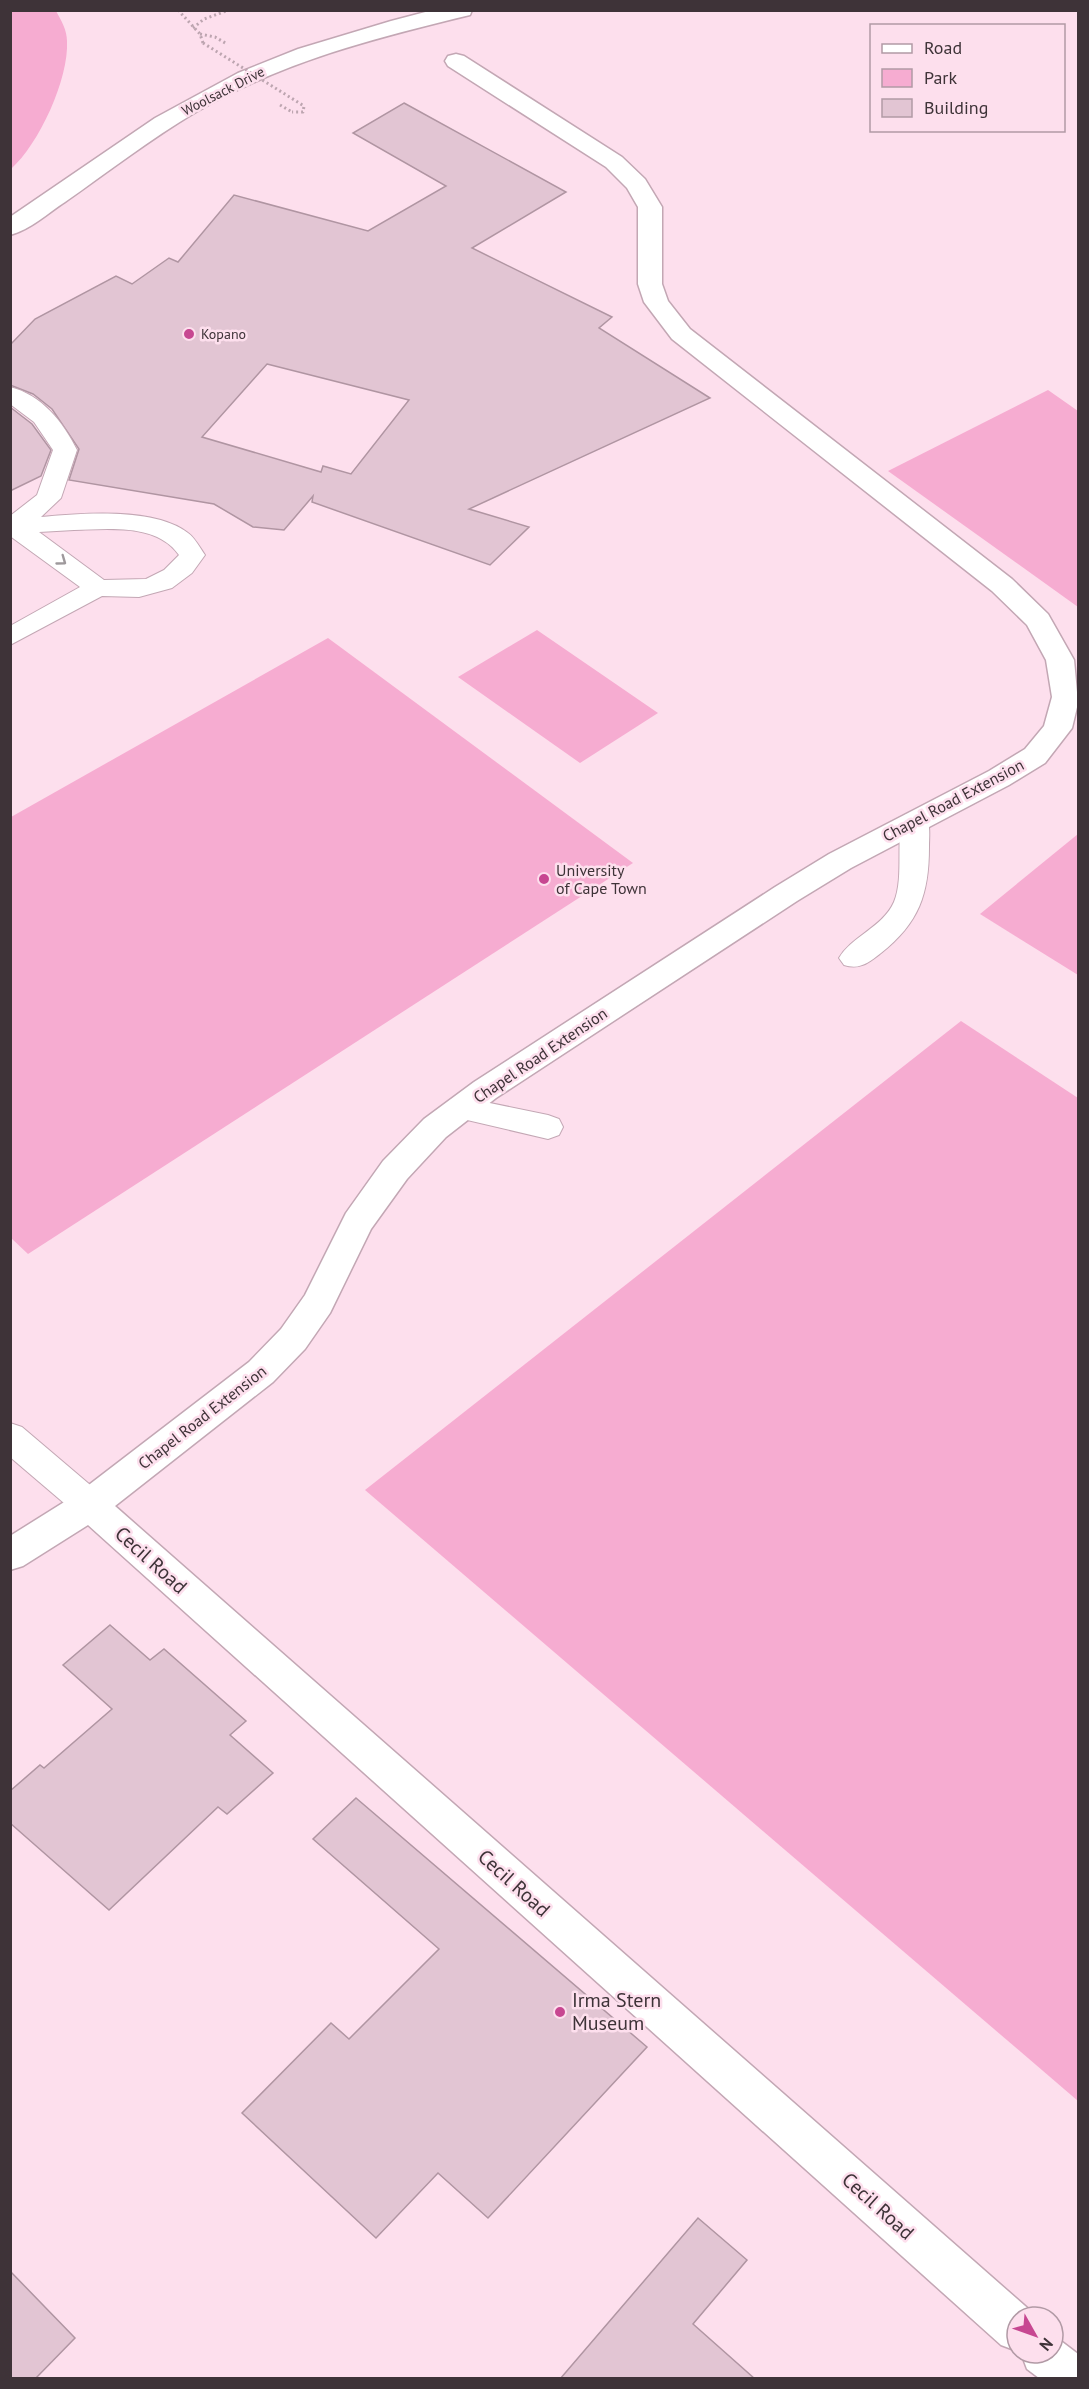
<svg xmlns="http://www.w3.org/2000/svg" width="1089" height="2389" font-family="'PT Sans',sans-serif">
	<rect width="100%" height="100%" fill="#fddfed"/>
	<g fill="#f6acd1">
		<path d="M11 10 56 11C61 20 67 30 67 41 69 79 39 144 11 169Z"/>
		<path d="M1048 390 1078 411V607L888 471Z"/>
		<path d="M537 630 658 713 580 763 458 677Z"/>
		<path d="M328 638 633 863 28 1254 10 1237 11 817Z"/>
		<path d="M1078 834V975L980 914Z"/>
		<path d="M961 1021 1078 1098V2101L365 1490Z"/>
	</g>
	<g fill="#e2c5d3" stroke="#b095a2" stroke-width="1.5" fill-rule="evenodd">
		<path d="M404 103 566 192 472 248 612 317 599 328 710 398 469 509 529 527 490 565 312 502 313 496 284 530 253 527 214 504 69 480 79 449 52 409 33 394 10 385V345L35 319 116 276 132 284 169 258 178 262 234 195 368 231 446 186 353 133ZM267 364 409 400 351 474 323 466 321 472 202 437Z"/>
		<path d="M10 407 32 424 51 450 41 476 10 491Z"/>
		<path d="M110 1625 150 1660 164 1649 246 1721 230 1735 273 1773 227 1814 218 1807 109 1910 10 1823V1791L40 1765 44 1768 112 1709 63 1665Z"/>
		<path d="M356 1798 647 2047 488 2218 438 2173 376 2238 242 2113 331 2023 349 2039 439 1949 313 1839Z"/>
		<path d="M698 2218 747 2260 693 2324 755 2379H560Z"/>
		<path d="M10 2271 75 2338 35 2379H10Z"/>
	</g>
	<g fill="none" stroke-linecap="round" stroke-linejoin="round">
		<g stroke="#c3a7b4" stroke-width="2">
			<g id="service">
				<path d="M10 387C42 395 63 422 77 450L61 498 41 517C81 513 155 507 188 533 195 538 200 548 205 555L192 573 172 588 139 597 102 596 10 645V626L80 587 10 536V516L37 495 53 450 34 422 10 404ZM74 530C108 529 157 523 179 555L164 570 146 579 104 580 39 532Z"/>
				<path d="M915 812 925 815C931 825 929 836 929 847 929 894 919 923 881 953 868 963 860 970 844 965L839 958C852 936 883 927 894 902 905 876 894 834 905 815Z"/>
				<path d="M461 1097 548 1115 559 1119 563 1127 559 1135 548 1139 450 1116 446 1108 450 1100Z"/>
				<path d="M10 1423 22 1427 102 1495 107 1505 102 1515 90 1519 78 1515 10 1457Z"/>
			</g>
		</g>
		<g stroke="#c3a7b4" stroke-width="3">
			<g id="minor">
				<path d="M456 54 464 56 622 157 645 179 662 207V284L668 301 690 329 1012 579 1048 614 1074 660 1078 703 1072 728 1045 763 1009 785 851 868 797 901 496 1098 446 1137 407 1179 371 1229 330 1313 305 1349 273 1382 115 1506 1033 2313 1034 2317H1017V2351L1001 2345 88 1525 23 1566 10 1570V1536L77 1494 249 1362 281 1329 305 1295 346 1213 383 1161 424 1119 474 1082 775 887 829 854 989 771 1025 749 1044 726 1052 697 1046 660 1027 625 992 591 672 339 644 302 638 284V207L627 188 606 167 448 66 445 61 448 56Z"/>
				<path d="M1053 2335 1078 2354V2378H1039L1027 2369 1021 2353H1053Z"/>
			</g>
		</g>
		<g stroke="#c3a7b4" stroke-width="3">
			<path id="secondary" d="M472 10 470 15C375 38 281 62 196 112 150 139 108 172 65 202 48 213 30 230 10 235V217L155 118 238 73 298 49 391 21 433 10Z"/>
		</g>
		<g stroke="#bda5b0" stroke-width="3" stroke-dasharray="2 3" stroke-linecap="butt">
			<path d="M178 10 200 34 203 43"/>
			<path d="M193 28 204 19 229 10"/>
			<path d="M200 34 215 37 227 44"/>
			<path d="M280 105 292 112"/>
		</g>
		<use href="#service" fill="#fff" fill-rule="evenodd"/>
		<use href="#minor" fill="#fff" fill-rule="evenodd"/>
		<use href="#secondary" fill="#fff" fill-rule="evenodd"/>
		<path stroke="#bda5b0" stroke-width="3" stroke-dasharray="2 3" stroke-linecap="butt" d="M203 43 304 106 303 112H292"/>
	</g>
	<defs><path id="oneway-chevron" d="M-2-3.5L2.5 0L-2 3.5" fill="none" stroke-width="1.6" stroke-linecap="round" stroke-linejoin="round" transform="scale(1.5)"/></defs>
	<use stroke="#9e999c" href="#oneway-chevron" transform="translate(62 561) rotate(36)"/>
	<g fill="#c74791" stroke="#fddfed" stroke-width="2">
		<circle cx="189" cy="334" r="6"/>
		<circle cx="544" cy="879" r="6"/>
		<circle cx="560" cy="2012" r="6"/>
	</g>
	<g text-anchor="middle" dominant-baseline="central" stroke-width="5" stroke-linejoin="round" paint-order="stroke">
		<g font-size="14" fill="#3e3338" stroke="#fddfed">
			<text transform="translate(223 91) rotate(-27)">Woolsack Drive</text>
		</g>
		<g font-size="14" fill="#3e3338" stroke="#fddfed" text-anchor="start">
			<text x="201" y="334">Kopano</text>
		</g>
		<g font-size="16" fill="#3e3338" stroke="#fddfed">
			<text transform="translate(953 800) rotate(-28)">Chapel Road Extension</text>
			<text transform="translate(540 1055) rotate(-34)">Chapel Road Extension</text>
			<text transform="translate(202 1417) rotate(-38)">Chapel Road Extension</text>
		</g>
		<g font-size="16" fill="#3e3338" stroke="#fddfed" text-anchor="start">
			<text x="556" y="870">University<tspan x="556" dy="18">of Cape Town</tspan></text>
		</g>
		<g font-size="20" fill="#3e3338" stroke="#fddfed">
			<text transform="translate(151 1560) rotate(42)">Cecil Road</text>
			<text transform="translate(514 1883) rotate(42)">Cecil Road</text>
			<text transform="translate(878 2206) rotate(42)">Cecil Road</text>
		</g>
		<g font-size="20" fill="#3e3338" stroke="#fddfed" text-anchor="start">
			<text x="572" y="2000">Irma Stern<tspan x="572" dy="23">Museum</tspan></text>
		</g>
	</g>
	<rect width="1089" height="2389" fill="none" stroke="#3e3338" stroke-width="24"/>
	<rect x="870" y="24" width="195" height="108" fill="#fddfed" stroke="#b19aa5" stroke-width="1.5"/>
	<rect x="882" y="44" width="30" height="9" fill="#ffffff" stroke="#b19aa5" stroke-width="1.5"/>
	<text x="924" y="54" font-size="18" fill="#3e3338">Road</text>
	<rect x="882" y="69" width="30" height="18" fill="#f6acd1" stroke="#b19aa5" stroke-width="1.5"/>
	<text x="924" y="84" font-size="18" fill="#3e3338">Park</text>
	<rect x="882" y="99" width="30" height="18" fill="#e2c5d3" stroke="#b19aa5" stroke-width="1.5"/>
	<text x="924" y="114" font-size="18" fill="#3e3338">Building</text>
	<g transform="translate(1035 2335) rotate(130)"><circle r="28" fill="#fddfed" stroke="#b19aa5" stroke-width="1.5"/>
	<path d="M0-4.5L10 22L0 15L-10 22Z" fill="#c74791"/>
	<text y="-9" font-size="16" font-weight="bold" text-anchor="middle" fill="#3e3338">N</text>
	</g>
</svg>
